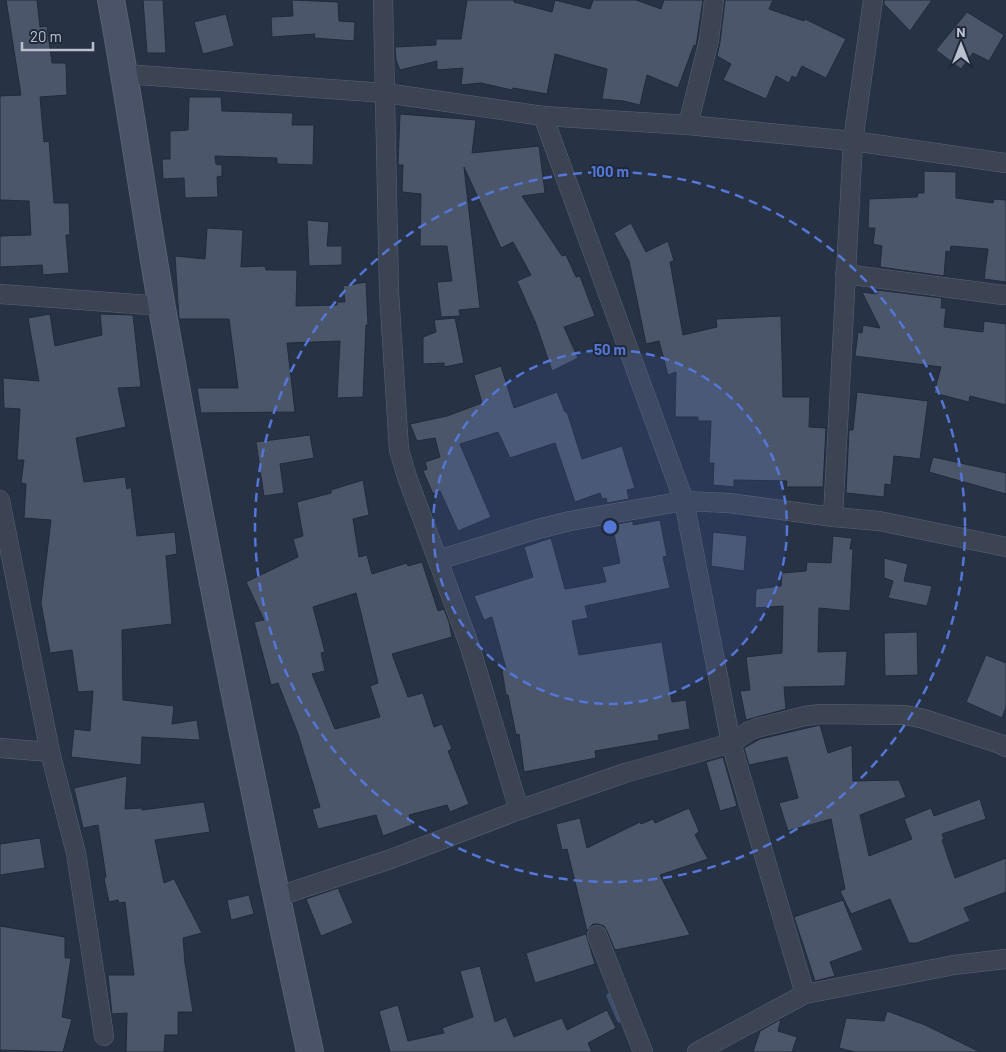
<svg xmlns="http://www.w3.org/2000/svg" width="1006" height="1052" font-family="Barlow,sans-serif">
	<rect width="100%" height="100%" fill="#273245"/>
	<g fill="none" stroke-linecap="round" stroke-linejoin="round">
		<path stroke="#3d4e6e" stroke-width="7" d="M610 996 620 1019"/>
	</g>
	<g fill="#4b566b" stroke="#222b3c" fill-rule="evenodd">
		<path d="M6 0H37L40 27 47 26 52 63H66L67 95 40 97 44 142 49 141 54 203H69L70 235H66L69 273 43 275 42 265 0 267V236L31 235 29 201 0 200V96L21 95Z"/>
		<path d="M143 0H163L166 53H147Z"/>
		<path d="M292 0 338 2 339 21 355 22 354 41 314 38 315 34 272 37 271 17 293 16Z"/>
		<path d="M467 0H514V2L552 12 555 0 590 9 593 0H636L661 9 664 0H703L696 46 694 45 678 88 647 75 640 105 623 101 602 99 607 69 555 54 547 94 513 88 512 90 481 83 461 85 463 68 437 70V61L400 70 396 60 395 47 436 45V39H461Z"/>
		<path d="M725 0H773L769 9 804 21 805 19 846 39 826 78 802 66 796 78 792 76 789 83 776 76 766 99 723 80 731 64 717 56 720 42Z"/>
		<path d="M884 0H932L910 31 884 4Z"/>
		<path d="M967 12 1004 35 989 61 973 53 961 69 936 50Z"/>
		<path d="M226 14 234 46 203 54 194 22Z"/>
		<path d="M189 97H221L222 111 293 113 292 125H314L313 165 277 164V158L215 156 216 164 222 165V176L217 177 218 197 185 198 184 178 163 179 162 159H170V131L188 130Z"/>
		<path d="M400 114 476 120 472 153 539 146 545 193 522 196 562 256 566 255 576 277 580 276 595 316 564 327 578 358 552 371 536 324 517 281 531 275 513 242 501 248 464 167 480 308 459 310 460 316 441 317 437 282 452 281 447 246H420L421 194 402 192 403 165H398Z"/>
		<path d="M924 171 956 172V198L993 203 994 199 1006 200V282L984 279 988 249 951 246 950 252 946 251 944 276 880 267 882 246 873 244 875 228H868L869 199 917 197 918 193H924Z"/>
		<path d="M307 220 329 222 327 246H342V265L309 266Z"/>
		<path d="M631 223 646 252 668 241 674 261 670 262 683 335 717 327 716 319 781 316 783 397H810L809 427 826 428 823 487H786L787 481 734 480V487L713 485 714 463H709L711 421H698V417H675L676 372 668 375 659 341 646 344 629 261 614 233Z"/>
		<path d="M207 228 243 230 241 267 265 266 266 270H297L296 306 337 305V302H345L343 286 366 282 368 325H366L363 397 337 398 340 341 287 343 295 412 201 413 197 388H238L229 319H179L175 256 205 259Z"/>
		<path d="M877 290 942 298 941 308H946L944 327 983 332 984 321 1006 324V405L970 396 969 402 934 393 941 367 855 356 858 332 862 333 863 325 880 328 862 292 877 294Z"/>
		<path d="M50 314 55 346 102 335 100 314 133 315 141 387 118 388 126 427 76 438 84 482 125 477 127 489 131 487 137 536 175 532 177 554 166 556 172 624 122 630 123 700 174 706 172 724 197 720 200 740 142 737 141 765 71 757 74 729 90 731 93 691 78 692 72 650 50 653 41 603 51 520 24 518 26 484 21 483 24 460H17L20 409 4 408 3 378 39 381 28 318Z"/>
		<path d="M455 318 464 363 444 367V363L423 364V337L436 332 434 320Z"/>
		<path d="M501 366 514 408 557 392 565 412H567L582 459 622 446 635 488 627 490 629 499 607 503 606 498 602 499 600 493 575 502 555 443 510 458 498 432 460 444 491 517 458 531 440 491 433 494 423 471 427 469 425 462 440 457 435 438 417 441 410 424 447 416 482 403 474 375Z"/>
		<path d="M857 392 928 401 920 459 894 456 891 485 885 484 884 497 846 493 849 430H853Z"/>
		<path d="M310 435 314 458 280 464 284 493 264 496 256 442Z"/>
		<path d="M933 457 1006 473V494L929 472Z"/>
		<path d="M363 480 369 515 353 519 359 557 367 555 372 574 407 563 408 566 422 562 438 611 444 609 449 622 452 637 392 654 408 697 423 693 434 727 442 724 452 749 448 751 469 804 450 812 447 805 409 815 412 825 383 836 376 815 318 829 312 809 320 807 298 734 278 683 271 685 254 622 264 620 246 582 298 557 293 539 303 536 297 502 331 493V490ZM356 593 378 683 370 686 380 717 335 729 312 674 325 671 321 653 325 652 313 607Z"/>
		<path d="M660 520 667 556 663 557 670 588 585 606 588 618 572 621 579 655 662 642 672 702 686 700 690 729 658 735 659 740 595 751 596 758 524 772 519 734 516 735 508 695H506L502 670 506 669 492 617 484 620 474 596 533 577 524 547 551 538 565 589 606 582 602 567 620 563 612 525 633 521V525Z"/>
		<path d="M713 532 747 536 744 571 711 566Z"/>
		<path d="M833 536 852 538 850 549H853L850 611 819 608 818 652 847 651 845 686 784 687 786 709 746 720 740 691 750 690 746 657 782 653 783 606 755 608 756 589 781 586 782 573 806 571 807 562 831 563Z"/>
		<path d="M884 558 908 564 904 581 932 586 927 606 888 598 893 581 884 578Z"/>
		<path d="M917 632 918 675 885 676 884 633Z"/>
		<path d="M986 655 1006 663V707L1002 718 966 702Z"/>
		<path d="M820 725 828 753 852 745 853 781 899 780 906 797 860 815 869 856 912 839 904 819 931 808 934 816 980 799 986 819 942 834 944 839 942 840 955 878 1006 858V892L964 908 970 921 917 943H909L890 899 851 914 840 891 845 889 831 819 788 831 779 803 798 798 787 757 749 765 744 748 760 739Z"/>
		<path d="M723 757 737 806 720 811 706 762Z"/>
		<path d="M127 776 125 809 142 808V810L204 802 210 832 155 840 164 883 174 879 202 933 183 938 185 963 193 1012H178V1035H165L164 1052H126L127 1013 112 1014 108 975H134L125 902 119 903 118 900 109 902 104 878 106 877 98 825 83 828 74 788Z"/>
		<path d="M689 808 699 831 695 835 708 859 660 875 690 935 615 950 607 931 604 926 598 924H593L587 931 567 849 562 850 556 824 580 818 587 848 640 822 641 824 653 819 655 823Z"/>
		<path d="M40 838 45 868 0 875V844Z"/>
		<path d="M338 888 353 923 321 936 306 899Z"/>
		<path d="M249 895 254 914 231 920 227 900Z"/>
		<path d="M843 900 863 950 830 962 835 976 815 981 794 917Z"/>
		<path d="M0 926 65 937V958H71L62 1017 72 1019 63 1052 0 1050Z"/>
		<path d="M586 934 595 964 535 983 526 953Z"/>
		<path d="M480 966 495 1022 506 1017 514 1037 562 1018 567 1030 607 1010 616 1028 588 1043 592 1052H390L379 1011 398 1005 408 1041 444 1033 442 1028 473 1017 460 971Z"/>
		<path d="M887 1011 925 1025 980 1052H855L839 1048 846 1018 884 1021Z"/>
		<path d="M781 1019 778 1031 797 1037 792 1052H753L760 1031Z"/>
	</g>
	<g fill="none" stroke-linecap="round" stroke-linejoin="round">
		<g stroke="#5a6272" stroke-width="20">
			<g id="minor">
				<path d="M383 0 389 292 399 450 407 477 470 647 519 810"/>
				<path d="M125 74 385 93 543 116 688 125 853 141 1006 163"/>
				<path d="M543 116 684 501 731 743 805 994"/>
				<path d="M688 125 709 40 714 0"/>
				<path d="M845 274 1003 295"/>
				<path d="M0 294 162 306"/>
				<path d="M0 500 50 752 76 853 104 1036"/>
				<path d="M833 517 853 141 873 0"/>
				<path d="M438 560 538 529 570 521 684 501 729 503 833 517 879 521 1006 547"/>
				<path d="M0 748 50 752"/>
				<path d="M276 897 391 859 519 810 625 773 731 743 749 731 757 728 805 716 820 714 905 715 924 719 1000 744 1006 747"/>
				<path d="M597 935 643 1052"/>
				<path d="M697 1052 805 994 954 965 1006 959"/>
			</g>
		</g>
		<g stroke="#5a6272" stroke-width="28">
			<path id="secondary" d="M111 0C130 102 144 205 162 308 206 557 256 805 310 1052"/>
		</g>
		<use href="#minor" stroke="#3c4454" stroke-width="19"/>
		<use href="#secondary" stroke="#4a5367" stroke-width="26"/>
	</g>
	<circle cx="610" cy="527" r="177" fill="#5476d4" fill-opacity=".12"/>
	<g fill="none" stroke="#5476d4" stroke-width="2.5" stroke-dasharray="9 6">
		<circle cx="610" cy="527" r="177"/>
		<circle cx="610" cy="527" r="355"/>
	</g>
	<circle cx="610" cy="527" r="8" fill="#5476d4" stroke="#20293a" stroke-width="2.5"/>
	<g font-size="15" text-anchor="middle" font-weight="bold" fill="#5476d4" stroke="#20293a" stroke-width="4" stroke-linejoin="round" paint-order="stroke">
		<text x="610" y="177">100 m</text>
		<text x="610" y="355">50 m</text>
	</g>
	<g transform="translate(961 45)" stroke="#20293a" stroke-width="4" paint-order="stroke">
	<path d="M0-4L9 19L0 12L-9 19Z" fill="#bac0ce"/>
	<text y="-8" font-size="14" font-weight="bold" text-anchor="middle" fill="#bac0ce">N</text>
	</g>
	<path d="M22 42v8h71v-8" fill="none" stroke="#bac0ce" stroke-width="2.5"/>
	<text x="30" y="42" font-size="15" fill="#bac0ce" stroke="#20293a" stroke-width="4" paint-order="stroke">20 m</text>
</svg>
